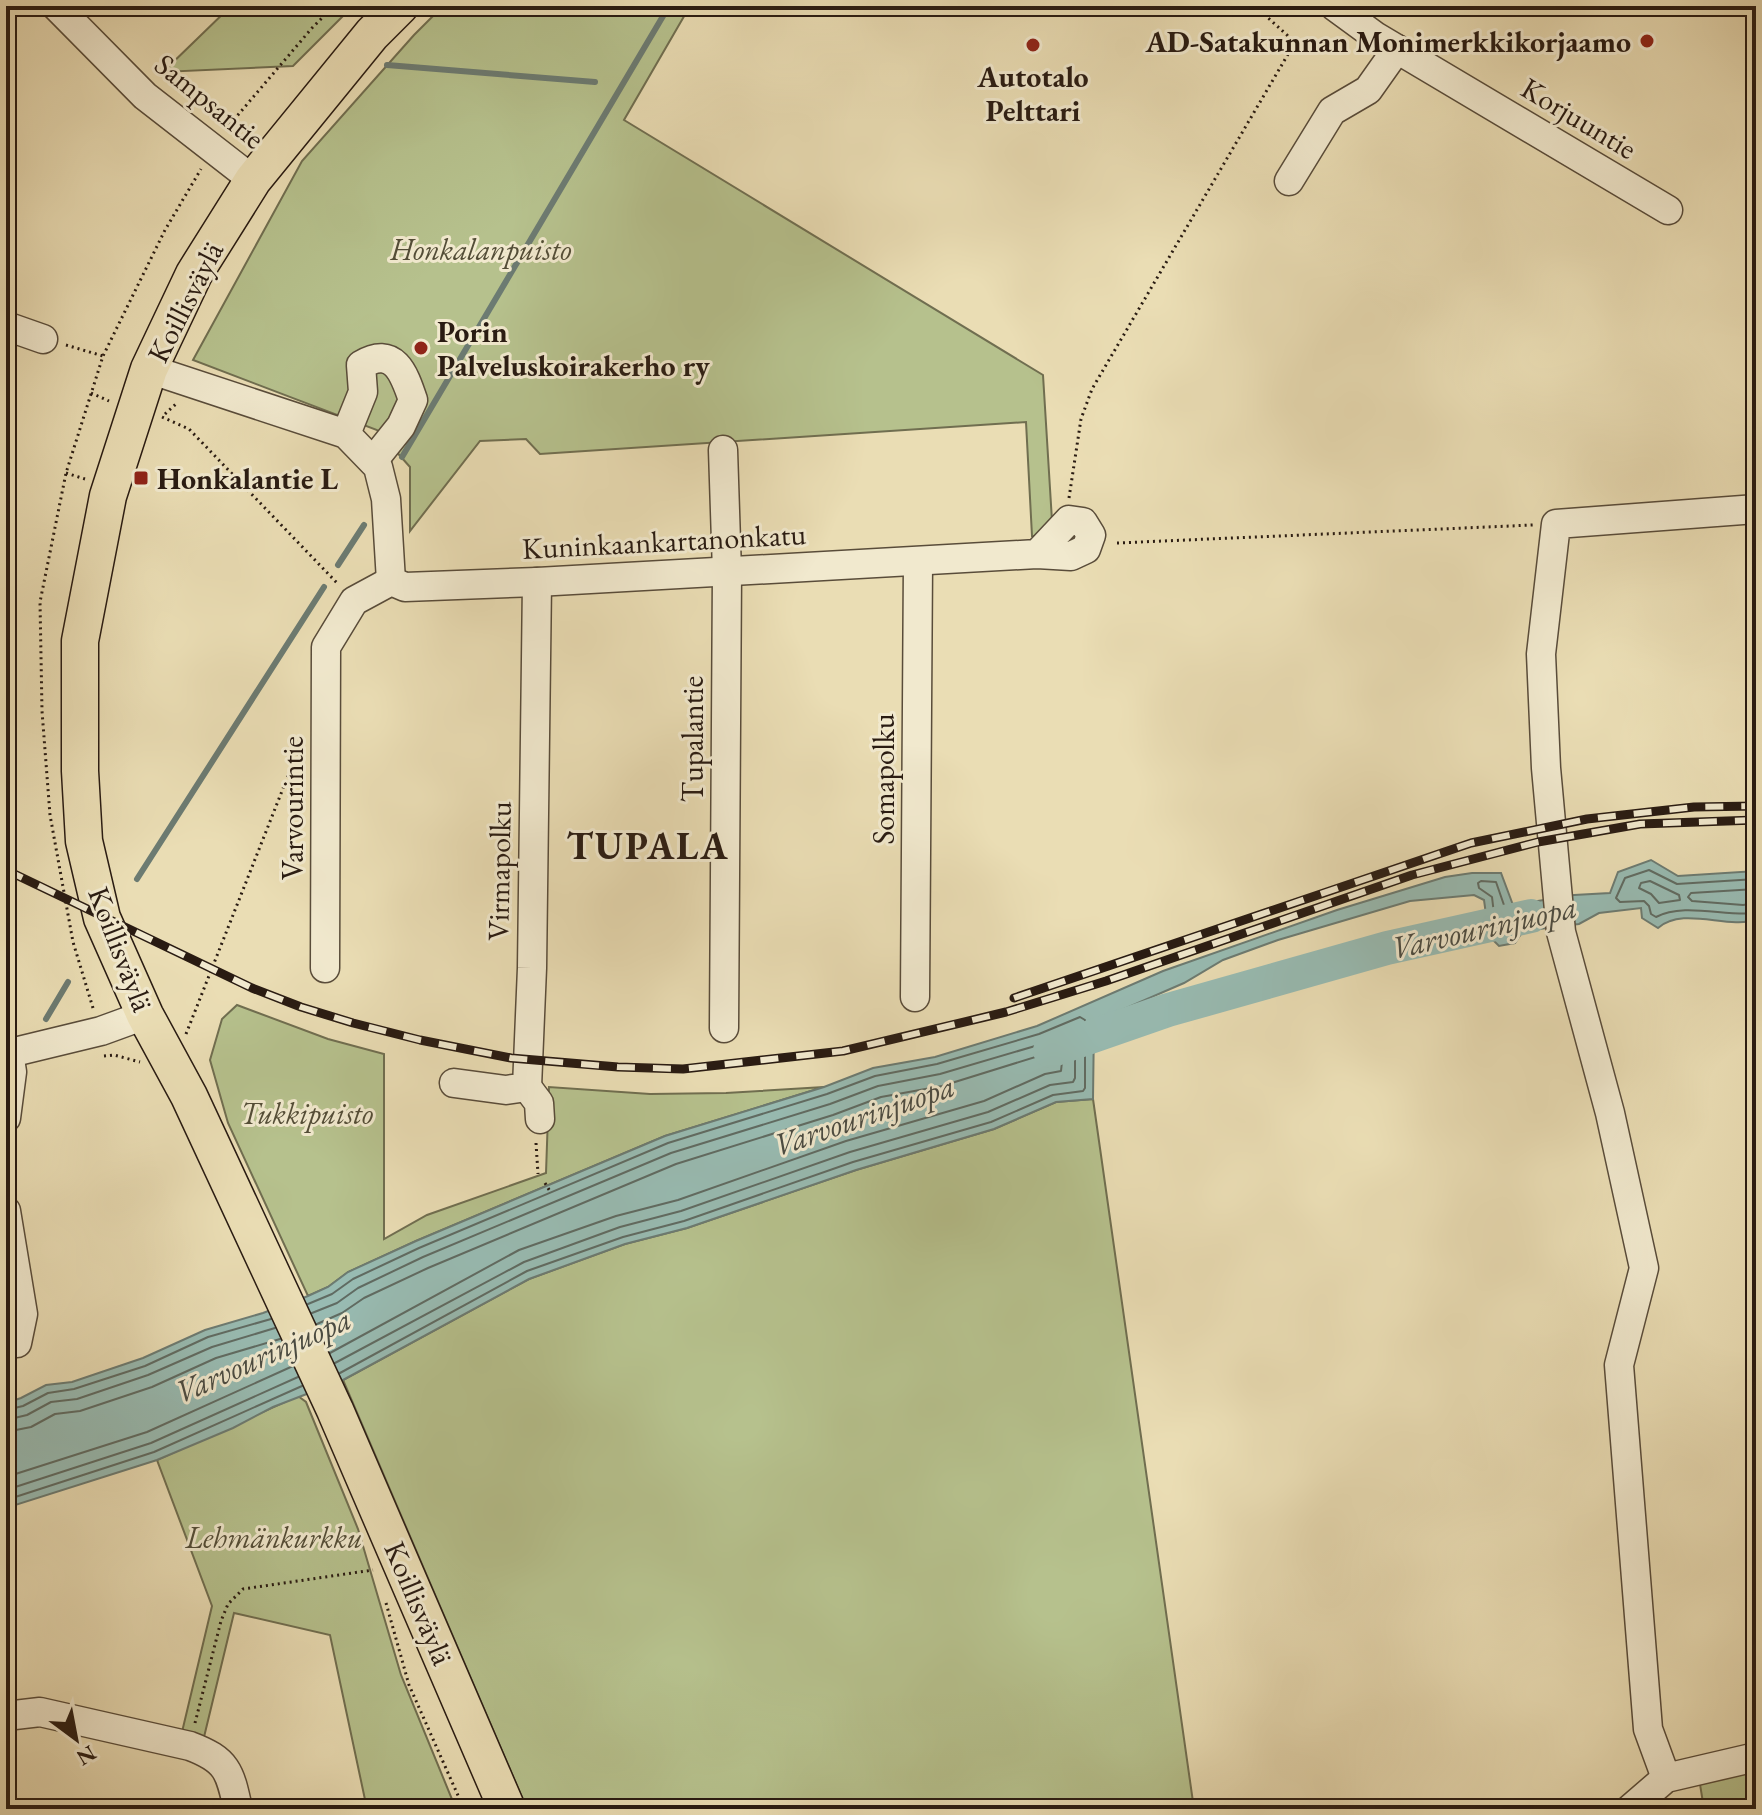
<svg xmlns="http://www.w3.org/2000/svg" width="1762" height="1815" font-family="'EB Garamond',serif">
	<rect width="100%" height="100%" fill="#eaddb4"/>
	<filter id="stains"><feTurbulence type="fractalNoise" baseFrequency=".0025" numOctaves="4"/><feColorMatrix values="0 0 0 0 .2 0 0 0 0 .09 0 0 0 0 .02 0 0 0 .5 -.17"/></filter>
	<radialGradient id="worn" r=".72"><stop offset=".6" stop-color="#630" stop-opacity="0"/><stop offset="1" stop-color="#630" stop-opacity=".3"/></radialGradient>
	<g fill="#b6c18d" stroke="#706e50" stroke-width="2">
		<path d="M231 6H353L293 66 163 72Z"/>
		<path d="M443 6H690L624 120 1043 375 1053 537 1032 536 1026 422 540 454 526 439 480 441 410 531V467L377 430 193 360 302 161 414 35Z"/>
		<path d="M237 1005 328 1039 384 1054V1239L427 1215 546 1173 549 1087 650 1094 726 1093 824 1087 665 1136 416 1241 348 1272 328 1287 308 1296 228 1123 210 1060 222 1019Z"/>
		<path d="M1093 1099 1194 1809H527L343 1380 529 1279 625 1244 687 1228 856 1170 994 1129 1056 1102Z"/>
		<path d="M298 1396 306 1402 358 1529 401 1675 456 1809H367L330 1635 234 1613 204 1737 182 1732 212 1606 157 1460Z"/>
		<path d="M1756 1754V1809H1704L1699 1778Z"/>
	</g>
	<path fill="#98bbb2" stroke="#6c7b72" stroke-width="2" d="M1651 860 1678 876 1756 871V920C1726 929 1683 906 1658 928L1642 918 1641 908 1599 913 1579 924 1539 929 1521 934 1515 943 1499 946 1489 936 1484 900 1474 895 1410 901 1278 940 1223 960 1184 983 1094 1022 1093 1099 1056 1102 994 1129 856 1170 687 1228 625 1244 529 1279 343 1380 273 1407 233 1428 157 1460 6 1508V1403L21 1398 46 1385 72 1382 143 1358 205 1330 263 1313 308 1296 328 1287 348 1272 416 1241 665 1136 824 1087 873 1068 935 1057 1037 1026 1163 971 1337 910 1445 877 1472 873H1501L1513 905 1574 895 1610 893 1618 872Z"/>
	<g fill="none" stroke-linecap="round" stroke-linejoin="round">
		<g stroke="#606b62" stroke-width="2">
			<path d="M1756 879 1677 884 1649 870 1625 878 1616 898 1620 902 1644 901 1649 906 1651 914 1656 917C1684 902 1726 917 1756 913"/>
			<path d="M1650 881 1679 895 1680 900 1659 903 1651 894 1639 888 1641 883Z"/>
			<path d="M1756 889 1691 893 1688 897 1692 901 1743 905 1756 903"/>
			<path d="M1543 908 1510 912 1505 908 1496 882 1481 881 1478 883 1479 888 1492 897 1496 931 1501 937 1510 936 1519 927 1544 920"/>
			<path d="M308 1304 332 1294 353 1279 419 1248 668 1143 827 1094 875 1076 937 1064 1039 1034 1080 1017 1085 1020V1088L1083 1091 1053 1095 991 1122 853 1162 684 1221 623 1237 527 1271 340 1373"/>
			<path d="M312 1313 337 1303 358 1288 423 1257 671 1153 830 1104 878 1086 940 1074 1042 1044 1070 1032 1075 1035V1078L1073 1082 1050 1085 988 1112 850 1152 681 1211 620 1227 524 1262 335 1363"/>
			<path d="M317 1324 342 1313 364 1298 428 1268 676 1164 833 1115 881 1097 942 1086 1058 1050 1063 1052 1061 1071 1045 1074 984 1101 846 1141 678 1200 616 1216 519 1250 330 1353"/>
			<path d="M6 1410 23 1406 48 1393 74 1389 145 1366 208 1337 271 1319"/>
			<path d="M6 1420 27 1415 51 1402 77 1399 148 1375 212 1347 275 1328"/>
			<path d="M6 1432 31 1427 55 1414 80 1411 152 1387 216 1358 280 1339"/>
			<path d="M6 1477 147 1432 293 1366"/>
			<path d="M6 1490 151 1443 298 1377"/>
			<path d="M6 1500 154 1452 302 1386"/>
		</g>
		<g stroke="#6c7b72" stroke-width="6">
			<path d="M387 65 595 82"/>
			<path d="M402 457 669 6"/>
			<path d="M338 565 364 525"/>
			<path d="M137 879 324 587"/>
			<path d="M46 1019 68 982"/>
		</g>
		<path stroke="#98bbb2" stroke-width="34" d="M1050 1051 1168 1010 1387 948 1531 916"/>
		<g stroke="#594c3a" stroke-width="31">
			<g id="minor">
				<path d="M56 6 145 96 253 180"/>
				<path d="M1334 6 1375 36 1668 210"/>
				<path d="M1289 181 1332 111 1368 90 1397 49"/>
				<path d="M6 326 43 339"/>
				<path d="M149 369 346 434 378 467 386 499 391 581"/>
				<path d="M346 434 363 392 361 365C394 345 404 373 413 400L401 426 373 461"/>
				<path d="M723 450 727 572 724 1028"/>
				<path d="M325 968 326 647 354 601 391 581 405 587 537 582 1037 554 1069 520 1083 522 1091 535 1086 549 1071 556 1037 554"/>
				<path d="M915 997 918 562"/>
				<path d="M6 1054 101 1031 145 1015"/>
				<path d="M454 1083 506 1090 527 1087 532 968 537 582"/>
				<path d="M527 1087 539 1103 540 1119"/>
				<path d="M6 1118 12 1072 9 1053"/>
				<path d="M6 1211 23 1314 17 1343"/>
				<path d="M6 1716 40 1712 190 1746C227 1760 230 1771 238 1809"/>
				<path d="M1666 1778 1648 1729 1619 1365 1644 1268 1610 1113 1561 932 1546 768 1541 654 1556 524 1756 509"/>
				<path d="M1630 1809 1666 1778 1756 1757"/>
			</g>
		</g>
		<g stroke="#291b12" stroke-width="39">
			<path id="major" d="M400 6 372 34 253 180 194 274 149 369 108 496 80 641V771L84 841 102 918 145 1015 189 1096 335 1410 507 1809"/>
		</g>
		<g stroke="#291b12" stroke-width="3" stroke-dasharray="2 4" stroke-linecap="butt">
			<path d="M211 115 228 126"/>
			<path d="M226 129 312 28 334 6"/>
			<path d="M66 345 103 356"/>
			<path d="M91 393 109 401"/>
			<path d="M165 414 177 403"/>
			<path d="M162 417 189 429 338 584"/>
			<path d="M66 473 85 479"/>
			<path d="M1069 498 1081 419 1092 389 1294 44 1287 35 1255 6"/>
			<path d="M1117 543 1533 525"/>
			<path d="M93 1008 73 942 50 815 42 711 40 602 66 473 103 356 165 230 201 169"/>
			<path d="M186 1034 301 743"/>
			<path d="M104 1056 114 1055 140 1062"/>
			<path d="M536 1143 538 1174"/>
			<path d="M545 1183 551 1193"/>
			<path d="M386 1603 409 1685 464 1809"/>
			<path d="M195 1723 221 1621 228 1604 243 1589 373 1570"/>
		</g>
		<use href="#minor" stroke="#f1e9ce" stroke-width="28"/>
		<use href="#major" stroke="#eaddb4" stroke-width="36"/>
		<g stroke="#291b12" stroke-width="9">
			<g id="rail">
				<path d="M6 870 252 988 301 1007 353 1023 420 1040 511 1058 618 1067 683 1069 843 1051 1006 1012 1106 981 1412 875 1538 842 1640 824 1756 820"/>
				<path d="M1014 998 1471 843 1587 819 1694 807 1756 806"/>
			</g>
		</g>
		<use href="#rail" stroke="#f1e9ce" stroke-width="6" stroke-dasharray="18" stroke-linecap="butt"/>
	</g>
	<g fill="#8f2418" stroke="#f1e9ce" stroke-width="3">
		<circle cx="1647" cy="41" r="8"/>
		<circle cx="1033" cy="45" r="8"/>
		<circle cx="421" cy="348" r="8"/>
		<rect x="133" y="470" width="16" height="16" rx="4"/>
	</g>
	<g text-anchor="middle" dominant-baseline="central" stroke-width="6" stroke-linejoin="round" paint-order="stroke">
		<g font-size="30" font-weight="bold" fill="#291b12" stroke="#f1e9ce" text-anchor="start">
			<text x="1631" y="41" text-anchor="end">AD-Satakunnan Monimerkkikorjaamo</text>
			<text x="1033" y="76" text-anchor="middle">Autotalo<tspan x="1033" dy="34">Pelttari</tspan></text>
			<text x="437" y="331">Porin<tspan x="437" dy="34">Palveluskoirakerho ry</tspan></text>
			<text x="157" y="478">Honkalantie L</text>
		</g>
		<g font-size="30" fill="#291b12" stroke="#f1e9ce">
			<text transform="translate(210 101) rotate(39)">Sampsantie</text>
			<text transform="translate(1579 118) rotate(31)">Korjuuntie</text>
			<text transform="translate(185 302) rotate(-63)">Koillisväylä</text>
			<text transform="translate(664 541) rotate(-3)">Kuninkaankartanonkatu</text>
			<text transform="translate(692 739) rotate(-90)">Tupalantie</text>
			<text transform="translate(883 779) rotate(-90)">Somapolku</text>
			<text transform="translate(292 808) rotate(-90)">Varvourintie</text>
			<text transform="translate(499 871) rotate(-89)">Virmapolku</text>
			<text transform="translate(121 949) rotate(69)">Koillisväylä</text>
			<text transform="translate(419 1603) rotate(67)">Koillisväylä</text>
		</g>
		<g font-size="30" font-style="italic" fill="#534d37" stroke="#f1e9ce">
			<text x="481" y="249">Honkalanpuisto</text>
			<text x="307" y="1113">Tukkipuisto</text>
			<text x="274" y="1537">Lehmänkurkku</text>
		</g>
		<g font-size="32" font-style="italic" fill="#4a4b42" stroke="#f1e9ce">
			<text transform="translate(1484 927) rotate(-13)">Varvourinjuopa</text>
			<text transform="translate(864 1115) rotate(-19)">Varvourinjuopa</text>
			<text transform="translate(263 1355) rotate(-24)">Varvourinjuopa</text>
		</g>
		<g font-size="38" font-weight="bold" letter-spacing="2" fill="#291b12" stroke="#f1e9ce">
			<text x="648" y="845">TUPALA</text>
		</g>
	</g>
	<rect width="1762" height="1815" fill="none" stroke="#eaddb4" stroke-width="32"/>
	<rect x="8" y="8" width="1746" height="1799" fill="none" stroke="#291b12" stroke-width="4"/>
	<rect x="16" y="16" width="1730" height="1783" fill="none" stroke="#291b12" stroke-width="2"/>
	<g transform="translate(76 1739) rotate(148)" stroke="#f1e9ce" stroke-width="6" paint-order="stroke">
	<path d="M0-6L14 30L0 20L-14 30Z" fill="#291b12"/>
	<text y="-12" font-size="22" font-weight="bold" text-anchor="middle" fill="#291b12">N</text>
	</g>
	<rect width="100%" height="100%" filter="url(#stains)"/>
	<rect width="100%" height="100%" fill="url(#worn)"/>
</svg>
